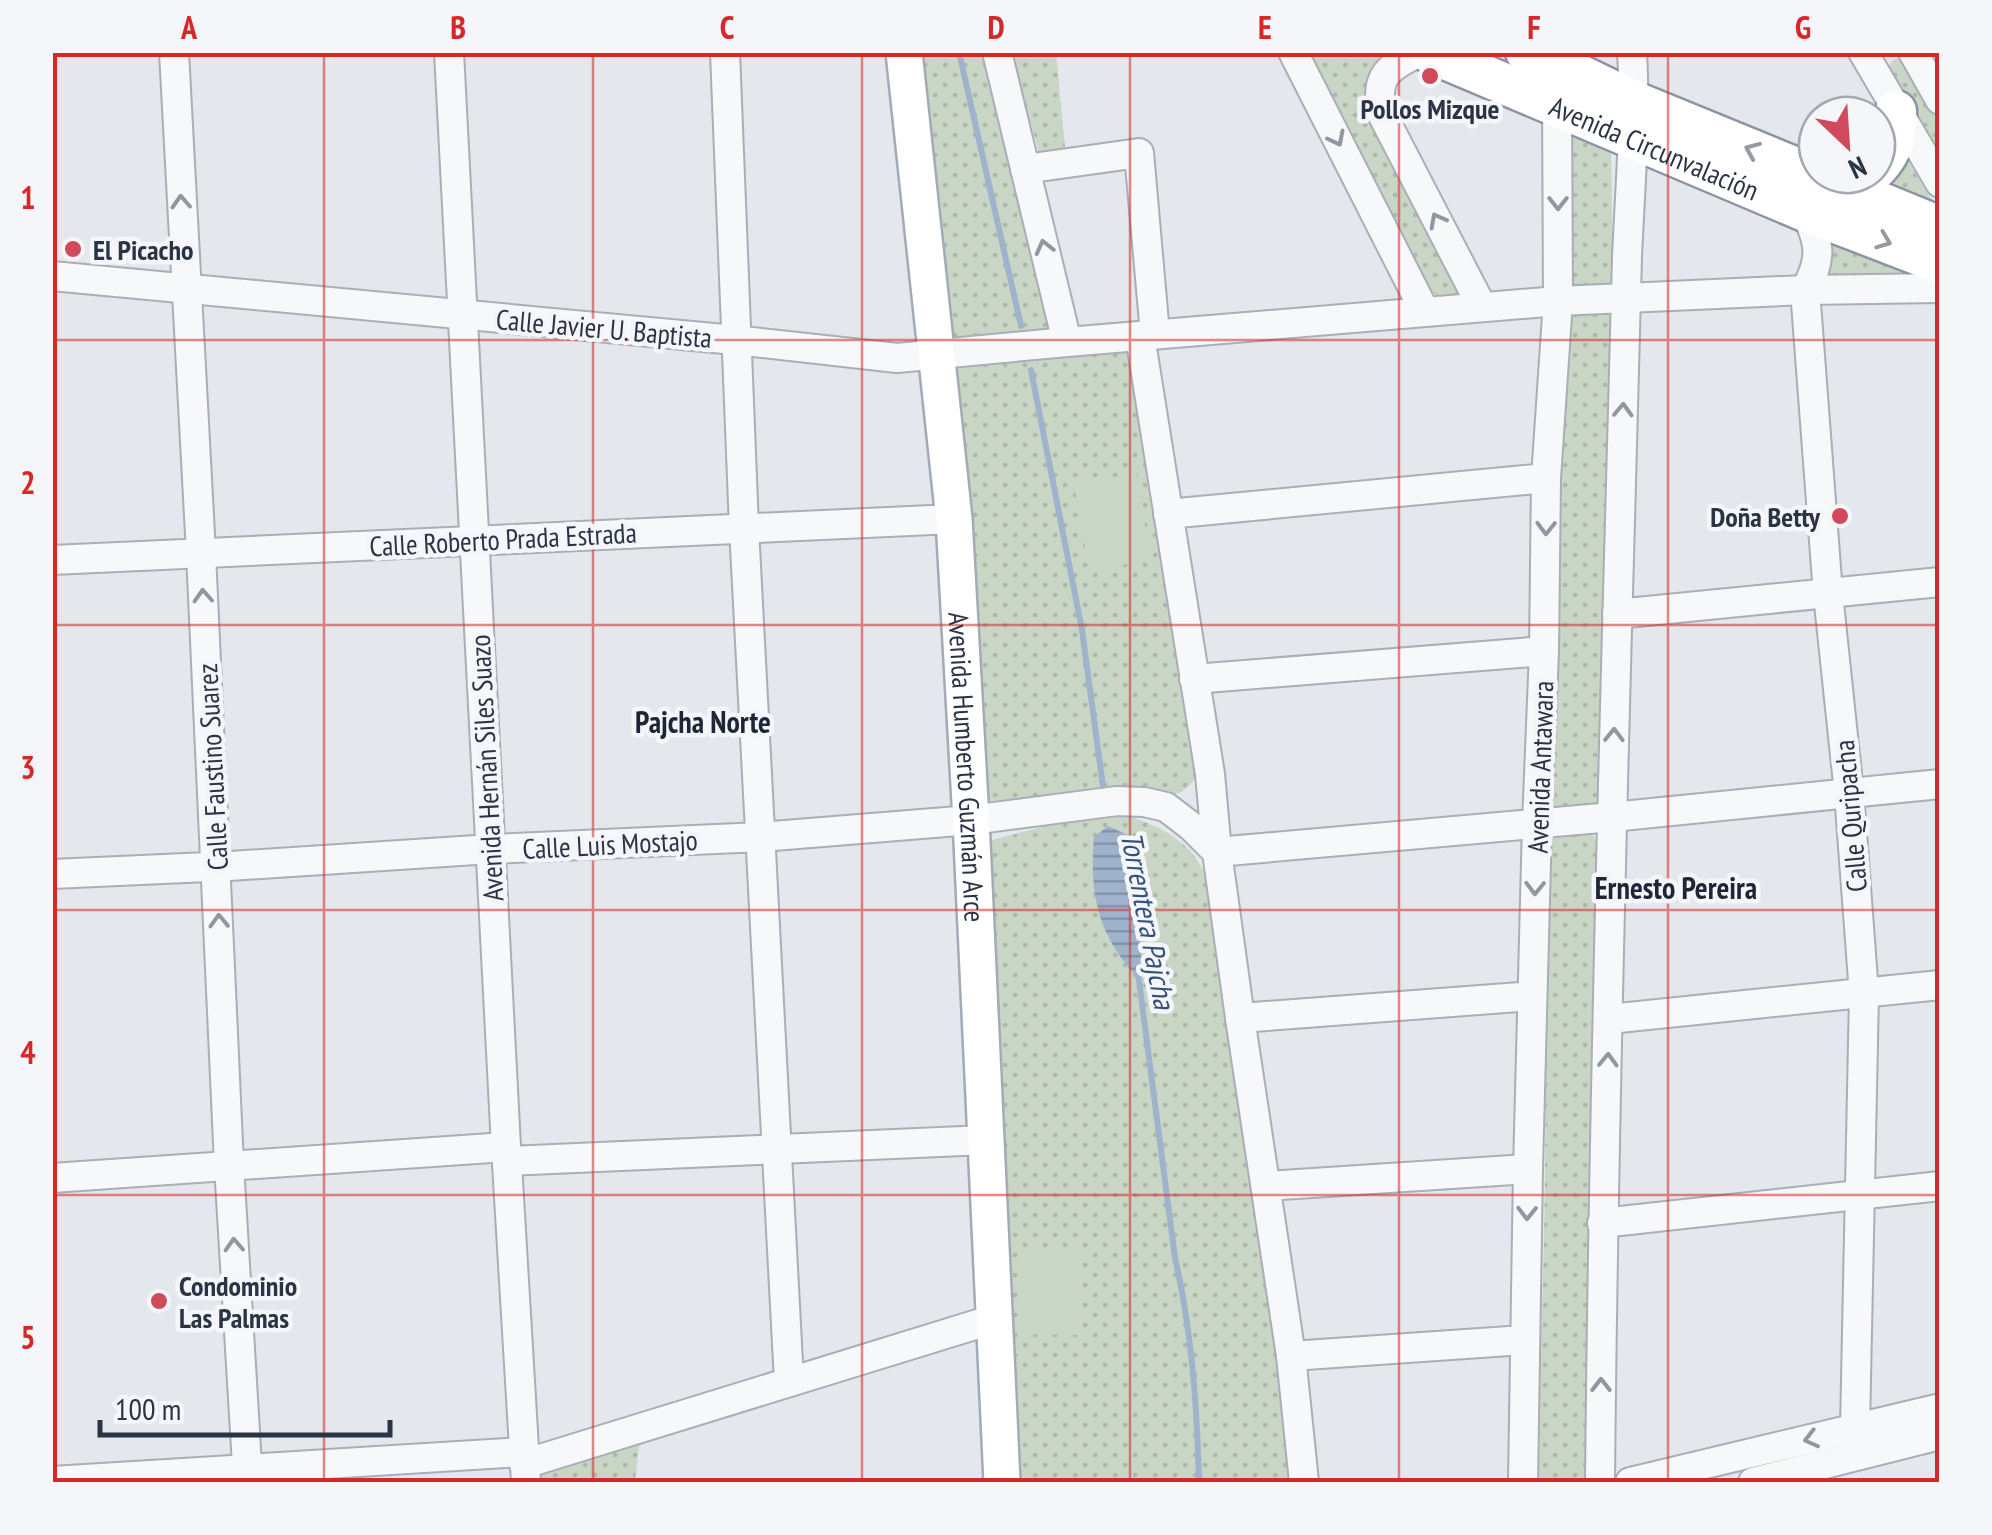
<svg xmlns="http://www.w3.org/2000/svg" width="1992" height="1535" font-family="'PT Sans Narrow',sans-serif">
	<defs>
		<pattern id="grass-dots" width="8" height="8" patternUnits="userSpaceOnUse" patternTransform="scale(2.5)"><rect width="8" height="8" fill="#c9d6c5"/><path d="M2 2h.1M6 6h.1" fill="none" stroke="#adb8ab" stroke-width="1.8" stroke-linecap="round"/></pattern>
		<pattern id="water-rules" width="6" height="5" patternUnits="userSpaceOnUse" patternTransform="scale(2.5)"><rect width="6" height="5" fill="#9fb4cc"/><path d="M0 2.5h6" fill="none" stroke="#8293a7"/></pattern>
	</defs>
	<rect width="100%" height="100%" fill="#e4e7ec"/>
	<g fill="url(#grass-dots)">
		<path d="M917 53H986L1052 331 960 343 950 337Z"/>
		<path d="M1011 53H1056L1066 158 1040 156Z"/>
		<path d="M1303 53H1393L1374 79 1460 294C1451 300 1438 298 1430 290Z"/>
		<path d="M1897 58 1905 64 1939 125V163L1888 70 1892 61Z"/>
		<path d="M1564 126 1611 147 1613 278 1609 286 1573 290 1569 286Z"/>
		<path d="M1903 153 1935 205 1883 182Z"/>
		<path d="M1839 239 1938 277 1824 276 1832 246Z"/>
		<path d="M1606 308 1612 313 1603 806 1552 814 1550 806 1566 322 1569 313Z"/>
		<path d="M1126 351C1139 364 1141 419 1144 439 1159 551 1179 661 1197 772L1194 781 1180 793 997 810 985 803 953 364Z"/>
		<path d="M1112 812C1147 820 1186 835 1203 870 1207 879 1209 890 1212 900L1271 1309 1292 1482H1020L1007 1325 984 842 1080 817Z"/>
		<path d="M1591 832 1599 845 1588 1482H1533C1549 1272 1545 1060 1546 848L1549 835Z"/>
		<path d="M640 1437 635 1482H541L539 1467Z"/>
	</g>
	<g fill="#c9d6c5">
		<path d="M1136 473 1151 560 1089 571 1074 484Z"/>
		<path d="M1023 1249 1080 1250 1077 1335 1021 1334Z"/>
	</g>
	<path fill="url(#water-rules)" d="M1108 826 1132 837C1142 884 1143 931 1140 980 1098 937 1089 895 1094 837Z"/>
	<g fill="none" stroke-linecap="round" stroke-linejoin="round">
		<g stroke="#9fb4cc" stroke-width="6">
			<path d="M959 52 1021 326"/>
			<path d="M1031 370 1082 630 1104 794"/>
			<path d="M1138 973 1175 1258C1192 1331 1197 1408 1199 1482"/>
		</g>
		<g stroke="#a9aeb7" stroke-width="32">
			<g id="minor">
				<path d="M174 52 201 553 229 1165 248 1482"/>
				<path d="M449 52 506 1147 526 1482"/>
				<path d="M725 52 744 528 789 1382"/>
				<path d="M997 52 1067 342"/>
				<path d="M1293 52 1425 312"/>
				<path d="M1420 52C1388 67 1374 76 1382 114L1482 307"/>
				<path d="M1863 52 1940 183"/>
				<path d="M1913 52 1940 100"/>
				<path d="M1025 169 1139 153 1155 334"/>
				<path d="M1805 211C1820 243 1823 259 1805 290L1828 594 1849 793 1864 994 1855 1428"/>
				<path d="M52 276 735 340 897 358 1067 342 1558 301 1805 290 1940 288"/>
				<path d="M1140 336 1210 774 1217 852 1240 1018 1291 1356 1304 1482"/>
				<path d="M1168 514 1546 478"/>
				<path d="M52 560 954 519"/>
				<path d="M1617 614 1940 582"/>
				<path d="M1194 679 1544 651"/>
				<path d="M52 874 230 866 491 849 761 837 971 820 1117 801 1144 802 1166 807 1192 827 1217 852 1612 817 1940 784"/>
				<path d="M1240 1018 1532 996"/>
				<path d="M1609 1019 1940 985"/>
				<path d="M507 1161 986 1140"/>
				<path d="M52 1178 506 1147"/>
				<path d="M1266 1186 1528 1169"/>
				<path d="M1602 1223 1940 1186"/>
				<path d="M1291 1356 1524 1340"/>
				<path d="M524 1464 994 1319"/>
				<path d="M52 1481 523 1452"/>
				<path d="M1523 1482 1528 1169 1537 824 1544 651 1546 478 1558 301 1557 95"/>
				<path d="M1600 1482C1603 1162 1611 842 1620 521 1622 433 1624 345 1627 257 1630 189 1636 120 1632 52"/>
				<path d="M1630 1482 1940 1408"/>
				<path d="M1753 1482 1940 1435"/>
			</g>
		</g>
		<g stroke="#a3abb8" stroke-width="40">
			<g id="major">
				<path id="s1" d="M904 52 954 519 971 820 1002 1482"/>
			</g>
		</g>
		<g stroke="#8b94a3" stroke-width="45">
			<g id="highway">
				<path id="s2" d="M1429 52 1805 211 1940 263"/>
				<path d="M1526 52 1553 62 1635 102 1940 227"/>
				<path d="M1877 168C1893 151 1897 134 1896 111"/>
			</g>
		</g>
		<use href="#minor" stroke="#f7f8fa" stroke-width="28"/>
		<use href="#major" stroke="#fff" stroke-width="35"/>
		<use href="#highway" stroke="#fff" stroke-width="40"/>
	</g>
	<defs><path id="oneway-chevron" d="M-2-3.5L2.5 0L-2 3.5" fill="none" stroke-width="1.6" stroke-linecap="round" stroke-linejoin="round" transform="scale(2.5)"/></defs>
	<g stroke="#9196a0">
		<use href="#oneway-chevron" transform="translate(1337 139) rotate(63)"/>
		<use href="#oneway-chevron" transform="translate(181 202) rotate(-93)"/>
		<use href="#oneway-chevron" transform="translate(1558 203) rotate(90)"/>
		<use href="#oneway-chevron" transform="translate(1437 220) rotate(-118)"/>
		<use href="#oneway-chevron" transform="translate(1044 247) rotate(-104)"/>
		<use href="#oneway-chevron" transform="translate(1623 410) rotate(-88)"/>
		<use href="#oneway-chevron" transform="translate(1546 528) rotate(91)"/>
		<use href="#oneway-chevron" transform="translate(203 596) rotate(-93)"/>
		<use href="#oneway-chevron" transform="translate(1614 735) rotate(-89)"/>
		<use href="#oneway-chevron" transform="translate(1535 888) rotate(91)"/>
		<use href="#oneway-chevron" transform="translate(219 921) rotate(-92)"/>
		<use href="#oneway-chevron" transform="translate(1608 1060) rotate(-88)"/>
		<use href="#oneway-chevron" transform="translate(1527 1213) rotate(91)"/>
		<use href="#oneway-chevron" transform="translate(234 1245) rotate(-93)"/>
		<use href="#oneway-chevron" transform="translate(1601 1385) rotate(-90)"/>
		<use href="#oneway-chevron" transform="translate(1811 1439) rotate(166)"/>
	</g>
	<g stroke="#959aa2">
		<use href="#oneway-chevron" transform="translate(1752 150) rotate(-157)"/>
		<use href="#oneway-chevron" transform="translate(1884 241) rotate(21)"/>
	</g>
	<path fill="none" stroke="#d62828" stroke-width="2.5" stroke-opacity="0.55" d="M324 52V1482M593 52V1482M862 52V1482M1130 52V1482M1399 52V1482M1668 52V1482M52 340H1940M52 625H1940M52 910H1940M52 1195H1940"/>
	<g fill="#d1495b" stroke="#f4f6f9" stroke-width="4">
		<circle cx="1430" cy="76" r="10"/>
		<circle cx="73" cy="249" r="10"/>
		<circle cx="1840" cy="516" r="10"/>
		<circle cx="159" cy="1301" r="10"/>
	</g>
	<g text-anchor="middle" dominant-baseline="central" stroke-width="9" stroke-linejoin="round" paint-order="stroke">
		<g font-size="28" font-weight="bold" fill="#2b3445" stroke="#f4f6f9" text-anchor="start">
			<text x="1430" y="108" text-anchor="middle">Pollos Mizque</text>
			<text x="93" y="249">El Picacho</text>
			<text x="1820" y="516" text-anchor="end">Doña Betty</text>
			<text x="179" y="1285">Condominio<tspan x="179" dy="32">Las Palmas</tspan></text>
		</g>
		<g font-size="28" fill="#2b3445" stroke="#f4f6f9">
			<text stroke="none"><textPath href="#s2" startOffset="245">Avenida Circunvalación</textPath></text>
			<text transform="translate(604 328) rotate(5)">Calle Javier U. Baptista</text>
			<text transform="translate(503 539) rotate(-3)">Calle Roberto Prada Estrada</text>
			<text stroke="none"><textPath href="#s1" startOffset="718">Avenida Humberto Guzmán Arce</textPath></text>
			<text transform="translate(212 767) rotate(-93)">Calle Faustino Suarez</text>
			<text transform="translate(1540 767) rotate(-88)">Avenida Antawara</text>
			<text transform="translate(486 768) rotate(-93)">Avenida Hernán Siles Suazo</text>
			<text transform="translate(1850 816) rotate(-95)">Calle Quripacha</text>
			<text transform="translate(610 844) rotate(-3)">Calle Luis Mostajo</text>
		</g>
		<g font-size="30" font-weight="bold" fill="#1d2536" stroke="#f4f6f9">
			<text x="703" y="721">Pajcha Norte</text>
			<text x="1676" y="887">Ernesto Pereira</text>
		</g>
		<g font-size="30" font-style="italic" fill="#34527a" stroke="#f4f6f9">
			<text transform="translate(1149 920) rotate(79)">Torrentera Pajcha</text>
		</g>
	</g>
	<rect width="1992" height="1535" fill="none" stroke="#f4f6f9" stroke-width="110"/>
	<g transform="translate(1847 145) rotate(155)"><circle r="48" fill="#f4f6f9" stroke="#a4a8b1" stroke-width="2.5"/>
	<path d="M0-8L18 38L0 25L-18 38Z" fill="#d1495b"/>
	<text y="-15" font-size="28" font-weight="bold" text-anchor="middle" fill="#2b3445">N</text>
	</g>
	<path d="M100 1420v15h290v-15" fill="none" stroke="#2b3445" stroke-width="5"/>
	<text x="115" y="1420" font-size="30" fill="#2b3445" stroke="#f4f6f9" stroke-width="8" paint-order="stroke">100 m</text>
	<rect x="55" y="55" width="1882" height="1425" fill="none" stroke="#d62828" stroke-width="4"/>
	<g font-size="32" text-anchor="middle" font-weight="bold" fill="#d62828">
		<text x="189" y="39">A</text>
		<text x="458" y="39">B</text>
		<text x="727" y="39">C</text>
		<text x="996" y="39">D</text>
		<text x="1265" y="39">E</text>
		<text x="1534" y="39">F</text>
		<text x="1803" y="39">G</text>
		<text x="28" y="209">1</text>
		<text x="28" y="494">2</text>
		<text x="28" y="779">3</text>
		<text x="28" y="1064">4</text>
		<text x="28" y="1349">5</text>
	</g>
</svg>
